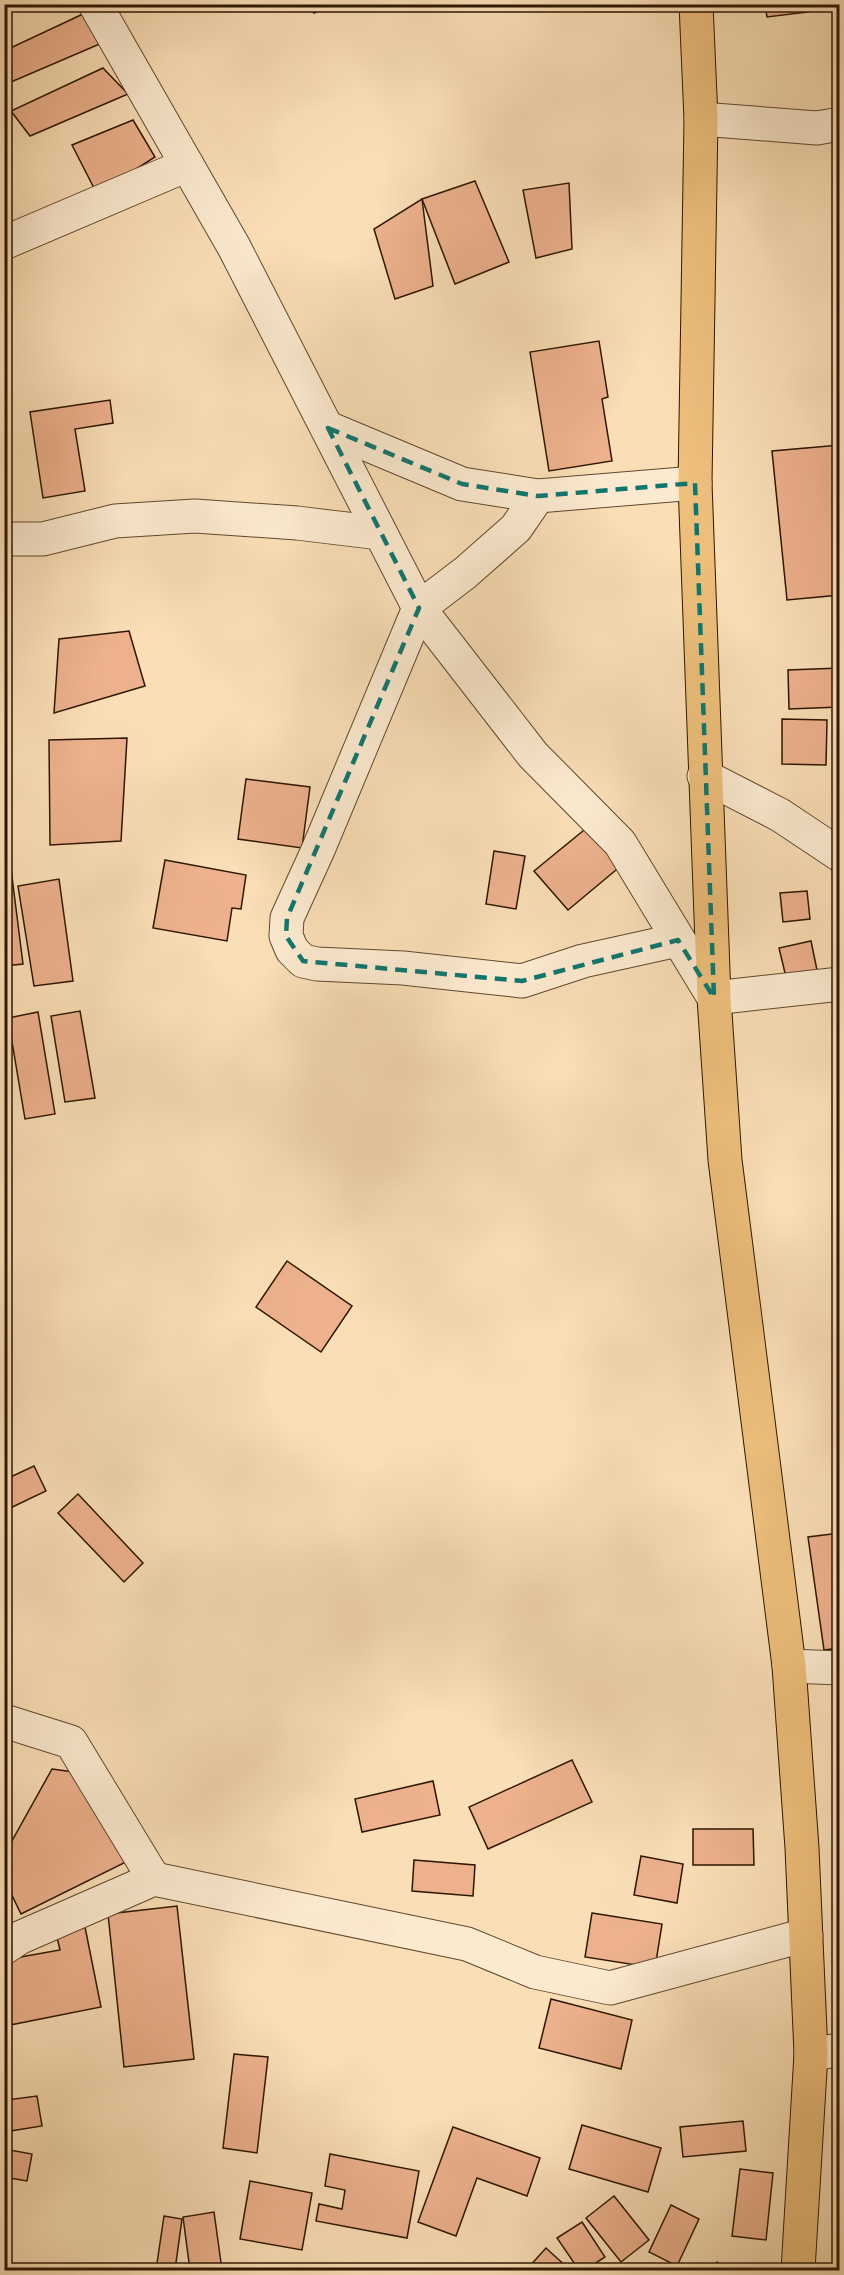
<svg xmlns="http://www.w3.org/2000/svg" width="844" height="2275" font-family="'IM FELL DW Pica',serif">
	<rect width="100%" height="100%" fill="#fadeb6"/>
	<filter id="stains"><feTurbulence type="fractalNoise" baseFrequency=".00333" numOctaves="4"/><feColorMatrix values="0 0 0 0 .2 0 0 0 0 .09 0 0 0 0 .02 0 0 0 .5 -.17"/></filter>
	<radialGradient id="worn" r=".72"><stop offset=".6" stop-color="#630" stop-opacity="0"/><stop offset="1" stop-color="#630" stop-opacity=".3"/></radialGradient>
	<g fill="#edb18d" stroke="#2d1600" stroke-width="1.5">
		<path d="M307 4H334L314 13Z"/>
		<path d="M765 4H840V8L767 17Z"/>
		<path d="M83 14 109 40 11 82 4 73V51Z"/>
		<path d="M103 68 128 94 30 136 11 111Z"/>
		<path d="M133 120 155 157 97 194 72 145Z"/>
		<path d="M475 181 509 262 455 284 422 199Z"/>
		<path d="M569 183 572 249 536 258 523 190Z"/>
		<path d="M4 192 11 227 4 228Z"/>
		<path d="M422 199 433 286 395 299 374 229Z"/>
		<path d="M599 341 608 397 602 399 612 461 549 471 530 352Z"/>
		<path d="M110 400 113 423 75 429 85 491 43 498 30 412Z"/>
		<path d="M840 445V595L787 600 772 451Z"/>
		<path d="M129 631 145 686 54 713 59 639Z"/>
		<path d="M840 668V707L789 709 788 670Z"/>
		<path d="M782 719 827 720 826 765 782 764Z"/>
		<path d="M127 738 121 841 50 845 49 740Z"/>
		<path d="M246 779 310 787 302 848 238 839Z"/>
		<path d="M589 826 622 865 568 910 534 871Z"/>
		<path d="M494 851 525 856 516 909 486 904Z"/>
		<path d="M165 860 246 875 241 909 232 908 227 941 153 928Z"/>
		<path d="M10 861 23 964 4 966V862Z"/>
		<path d="M59 879 73 981 34 986 18 886Z"/>
		<path d="M807 891 810 919 783 922 780 893Z"/>
		<path d="M811 941 817 970 786 977 779 948Z"/>
		<path d="M80 1011 95 1098 65 1102 51 1016Z"/>
		<path d="M38 1012 55 1114 25 1119 8 1018Z"/>
		<path d="M287 1261 352 1306 321 1352 256 1307Z"/>
		<path d="M34 1466 46 1491 4 1511V1480Z"/>
		<path d="M78 1494 143 1563 124 1582 58 1513Z"/>
		<path d="M840 1533V1648L824 1650 808 1537Z"/>
		<path d="M572 1760 592 1802 488 1849 469 1807Z"/>
		<path d="M52 1769 88 1774 130 1860 21 1914 7 1885 8 1848Z"/>
		<path d="M433 1781 440 1815 362 1832 355 1799Z"/>
		<path d="M693 1829H753L754 1865H693Z"/>
		<path d="M641 1856 683 1864 677 1903 634 1895Z"/>
		<path d="M414 1860 475 1865 473 1896 412 1891Z"/>
		<path d="M177 1906 194 2059 124 2067 108 1914Z"/>
		<path d="M592 1913 662 1924 655 1968 585 1957Z"/>
		<path d="M85 1927 101 2007 5 2026 4 1960 60 1950 56 1933Z"/>
		<path d="M551 1999 632 2020 621 2069 539 2048Z"/>
		<path d="M234 2054 268 2057 257 2153 223 2148Z"/>
		<path d="M4 2089 7 2100 37 2096 42 2126 4 2132Z"/>
		<path d="M743 2121 746 2151 683 2157 680 2127Z"/>
		<path d="M582 2125 661 2148 648 2192 569 2169Z"/>
		<path d="M453 2127 540 2158 527 2196 477 2178 456 2236 418 2222Z"/>
		<path d="M4 2149 32 2154 27 2181 4 2177Z"/>
		<path d="M330 2154 419 2171 407 2238 316 2221 319 2204 342 2209 345 2190 325 2186Z"/>
		<path d="M740 2169 773 2173 766 2240 732 2236Z"/>
		<path d="M250 2181 312 2193 302 2250 240 2239Z"/>
		<path d="M614 2196 649 2240 621 2262 586 2218Z"/>
		<path d="M671 2205 699 2219 677 2266 649 2252Z"/>
		<path d="M214 2212 222 2270H190L183 2217Z"/>
		<path d="M164 2216 182 2219 175 2270H180H156Z"/>
		<path d="M582 2222 605 2257 585 2270H579L557 2238Z"/>
		<path d="M546 2248 570 2270H530L528 2268Z"/>
		<path d="M717 2262 727 2270H711Z"/>
	</g>
	<g fill="none" stroke-linecap="round" stroke-linejoin="round">
		<g stroke="#60482e" stroke-width="35">
			<g id="minor">
				<path d="M95 4 234 247 419 608 533 755 620 843 714 998 840 984"/>
				<path d="M701 119 817 128 840 124"/>
				<path d="M4 243 187 165"/>
				<path d="M328 428 462 484 538 496 695 483"/>
				<path d="M538 496 516 528 465 573 419 608 318 850 287 918 286 936 292 950 303 961 317 964 403 968 522 981 583 961 678 940"/>
				<path d="M4 539H43L115 521 195 516 297 523 380 533"/>
				<path d="M704 776 780 815 840 855"/>
				<path d="M789 1666 840 1668"/>
				<path d="M4 1721 71 1742 154 1879"/>
				<path d="M4 1948 19 1938 154 1879 467 1944 535 1972 610 1988 806 1935"/>
				<path d="M811 2054 840 2050"/>
			</g>
		</g>
		<g stroke="#2d1600" stroke-width="35">
			<path id="major" d="M696 4 701 119 695 483 714 998 725 1160 789 1666 802 1848 811 2054 798 2270"/>
		</g>
		<use href="#minor" stroke="#fcead0" stroke-width="33"/>
		<use href="#major" stroke="#edbf7b" stroke-width="33"/>
	</g>
	<path fill="none" stroke="#0f766e" stroke-width="4.5" stroke-dasharray="12 8" stroke-linejoin="round" d="M328 428 462 484 538 496 695 483 714 998 678 940 522 981 303 961 286 936 287 918 419 608Z"/>
	<rect width="844" height="2275" fill="none" stroke="#fadeb6" stroke-width="24"/>
	<rect x="6" y="6" width="832" height="2263" fill="none" stroke="#2d1600" stroke-width="3"/>
	<rect x="12" y="12" width="820" height="2251" fill="none" stroke="#2d1600" stroke-width="1.5"/>
	<rect width="100%" height="100%" filter="url(#stains)"/>
	<rect width="100%" height="100%" fill="url(#worn)"/>
</svg>
